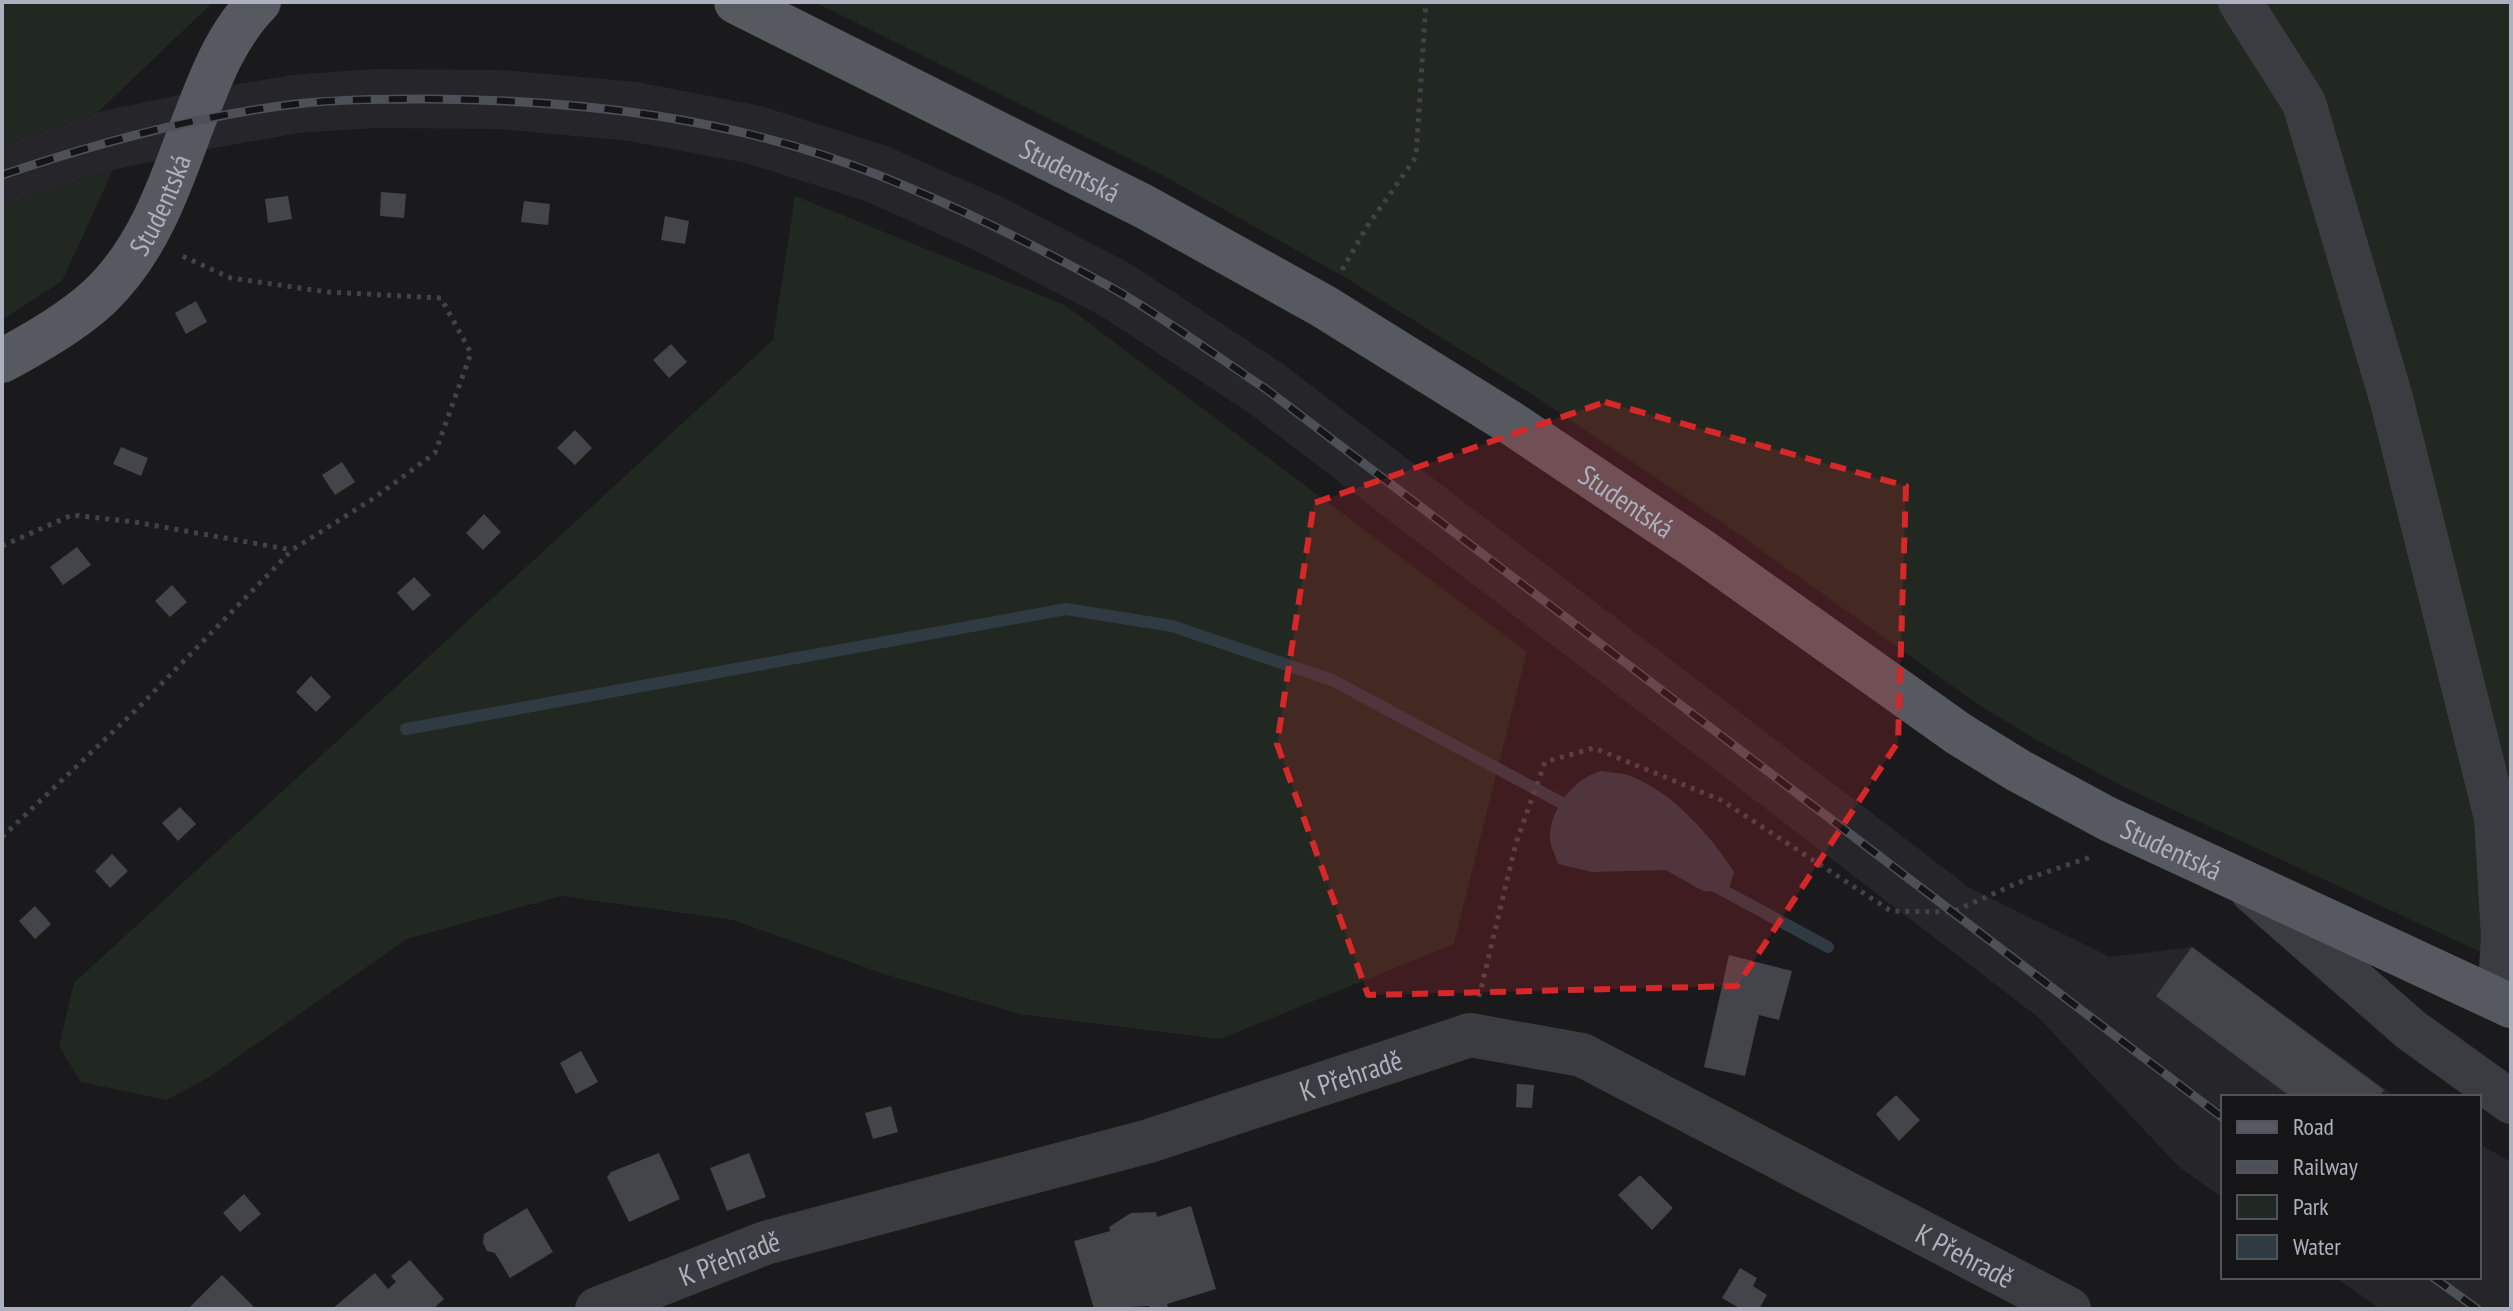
<svg xmlns="http://www.w3.org/2000/svg" width="2513" height="1311" font-family="'PT Sans Narrow',sans-serif">
	<rect width="100%" height="100%" fill="#1a1a1d"/>
	<g fill="#26262a">
		<path d="M374 69 503 70 637 82 761 106 887 146 1000 196 1131 264 1283 364 1970 888 2110 957 2192 947 2396 1097H2223V1198L2179 1167 2038 1017 1249 413 1101 316 974 250 865 201 746 163 629 141 500 129 375 128 299 133 214 148 113 170 2 206V144L98 112 203 90 292 75Z"/>
		<path d="M2479 1144 2511 1162V1309H2380L2335 1277H2479Z"/>
	</g>
	<g fill="#202821">
		<path d="M2 2H213L98 112 2 144Z"/>
		<path d="M815 2H2511V966L2124 787 2037 740 1979 705 1720 521 1530 393 1341 275 1162 175Z"/>
		<path d="M113 170 62 281 2 320V206Z"/>
		<path d="M795 196 1065 305 1527 652 1454 944 1220 1039 1020 1014 884 974 733 920 561 896 407 939 209 1077 167 1100 81 1082 59 1046 74 983 773 340Z"/>
	</g>
	<path fill="#2f3a42" d="M1602 771C1612 773 1625 773 1633 777 1674 794 1711 836 1734 872L1728 892 1703 891 1666 870 1592 872 1558 864C1556 856 1550 846 1550 839 1549 809 1575 777 1602 771Z"/>
	<g fill="none" stroke-linecap="round" stroke-linejoin="round">
		<g stroke="#2f3a42" stroke-width="12">
			<path d="M406 729 1066 609 1172 626 1332 680 1575 810"/>
			<path d="M1715 886 1828 947"/>
		</g>
	</g>
	<g fill="#44454a">
		<path d="M381 192 406 194 404 218 380 216Z"/>
		<path d="M288 196 292 219 268 223 265 199Z"/>
		<path d="M524 201 550 204 548 225 521 222Z"/>
		<path d="M665 216 689 221 685 244 661 240Z"/>
		<path d="M196 301 207 322 186 334 175 313Z"/>
		<path d="M671 344 687 362 669 378 653 360Z"/>
		<path d="M575 430 592 448 575 465 557 448Z"/>
		<path d="M121 447 148 458 141 476 113 464Z"/>
		<path d="M342 462 355 482 335 495 322 475Z"/>
		<path d="M484 514 501 532 483 550 466 533Z"/>
		<path d="M77 547 91 565 63 585 50 567Z"/>
		<path d="M414 577 431 595 413 611 397 593Z"/>
		<path d="M172 585 187 602 170 617 155 601Z"/>
		<path d="M311 676 331 697 316 712 296 692Z"/>
		<path d="M180 807 196 824 178 841 162 823Z"/>
		<path d="M112 854 128 871 110 888 95 871Z"/>
		<path d="M35 906 51 924 35 939 19 921Z"/>
		<path d="M2192 947 2384 1090 2379 1097H2291L2156 996Z"/>
		<path d="M1729 955 1792 971 1779 1020 1759 1015 1745 1076 1704 1067Z"/>
		<path d="M581 1051 598 1082 576 1094 560 1063Z"/>
		<path d="M1517 1084 1534 1085 1532 1108 1516 1107Z"/>
		<path d="M1896 1095 1920 1120 1899 1141 1876 1114Z"/>
		<path d="M891 1106 898 1132 873 1139 865 1113Z"/>
		<path d="M659 1153 680 1199 629 1222 607 1177 611 1172Z"/>
		<path d="M749 1153 766 1197 727 1211 710 1168Z"/>
		<path d="M1640 1175 1673 1208 1652 1230 1618 1195Z"/>
		<path d="M244 1194 261 1214 240 1232 223 1213Z"/>
		<path d="M1191 1206 1216 1289 1167 1304 1169 1309H1150L1149 1306 1094 1309 1074 1241 1110 1231 1109 1227 1131 1213 1156 1212 1157 1217Z"/>
		<path d="M527 1208 553 1252 510 1278 495 1253 487 1251 483 1243 484 1234Z"/>
		<path d="M410 1260 444 1299 433 1309H332L375 1273 388 1289 396 1282 391 1276Z"/>
		<path d="M1740 1268 1757 1278 1753 1286 1767 1295 1759 1309H1741L1722 1298Z"/>
		<path d="M222 1275 256 1309H188Z"/>
	</g>
	<g fill="none" stroke-linecap="round" stroke-linejoin="round">
		<g stroke="#414349" stroke-width="5" stroke-dasharray="4 6" stroke-linecap="butt">
			<path d="M1342 270 1366 228 1416 157 1426 2"/>
			<path d="M2 546 72 515 135 522 292 550"/>
			<path d="M2 837 137 709 292 550 374 498 435 453 471 353 441 298 327 292 231 278 182 256"/>
			<path d="M1479 997 1516 843 1545 762 1594 748 1721 800 1891 911 1952 912 2029 878 2091 857"/>
		</g>
		<g stroke="#3b3c42" stroke-width="44">
			<path d="M2240 2 2304 103 2391 398 2496 818 2503 937 2499 1000"/>
			<path d="M2252 891 2411 1030 2511 1102"/>
			<path id="s1" d="M597 1309 765 1243 1149 1141 1470 1035 1582 1055 2069 1309"/>
		</g>
		<g stroke="#575961" stroke-width="44">
			<path id="s2" d="M736 2 1145 207 1323 306 1511 423 1699 549 1959 734 2019 771 2108 819 2511 1006"/>
			<path id="s3" d="M2 361C35 343 72 322 99 297 146 253 169 189 190 131 208 85 224 37 259 2"/>
		</g>
		<g stroke="#4e5057" stroke-width="9">
			<g id="rail">
				<path d="M2 175C97 143 195 116 296 104 340 99 385 99 430 99 582 100 736 118 878 175 959 207 1038 247 1114 289 1166 319 1216 356 1266 389L2223 1118"/>
				<path d="M2433 1277 2477 1309"/>
			</g>
		</g>
		<use href="#rail" stroke="#151518" stroke-width="6" stroke-dasharray="18" stroke-linecap="butt"/>
	</g>
	<path fill="#d62828" fill-opacity="0.2" stroke="#d62828" stroke-width="6" stroke-dasharray="16 10" stroke-linejoin="round" d="M1605 402 1906 486 1898 742 1737 986 1368 995 1277 744 1314 503Z"/>
	<g text-anchor="middle" dominant-baseline="central" stroke-width="6" stroke-linejoin="round" paint-order="stroke">
		<g font-size="28" fill="#acb1bd" stroke="#151518">
			<text stroke="none"><textPath href="#s2" startOffset="374">Studentská</textPath></text>
			<text stroke="none"><textPath href="#s3" startOffset="228">Studentská</textPath></text>
			<text stroke="none"><textPath href="#s2" startOffset="1022">Studentská</textPath></text>
			<text stroke="none"><textPath href="#s2" startOffset="1670">Studentská</textPath></text>
			<text stroke="none"><textPath href="#s1" startOffset="790">K Přehradě</textPath></text>
			<text stroke="none"><textPath href="#s1" startOffset="1462">K Přehradě</textPath></text>
			<text stroke="none"><textPath href="#s1" startOffset="142">K Přehradě</textPath></text>
		</g>
	</g>
	<rect width="2513" height="1311" fill="none" stroke="#acb1bd" stroke-width="8"/>
	<rect x="2221" y="1095" width="260" height="184" fill="#151518" stroke="#51535a" stroke-width="2"/>
	<rect x="2237" y="1121" width="40" height="12" fill="#575961" stroke="#51535a" stroke-width="2"/>
	<text x="2293" y="1135" font-size="24" fill="#acb1bd">Road</text>
	<rect x="2237" y="1161" width="40" height="12" fill="#4e5057" stroke="#51535a" stroke-width="2"/>
	<text x="2293" y="1175" font-size="24" fill="#acb1bd">Railway</text>
	<rect x="2237" y="1195" width="40" height="24" fill="#202821" stroke="#51535a" stroke-width="2"/>
	<text x="2293" y="1215" font-size="24" fill="#acb1bd">Park</text>
	<rect x="2237" y="1235" width="40" height="24" fill="#2f3a42" stroke="#51535a" stroke-width="2"/>
	<text x="2293" y="1255" font-size="24" fill="#acb1bd">Water</text>
</svg>
